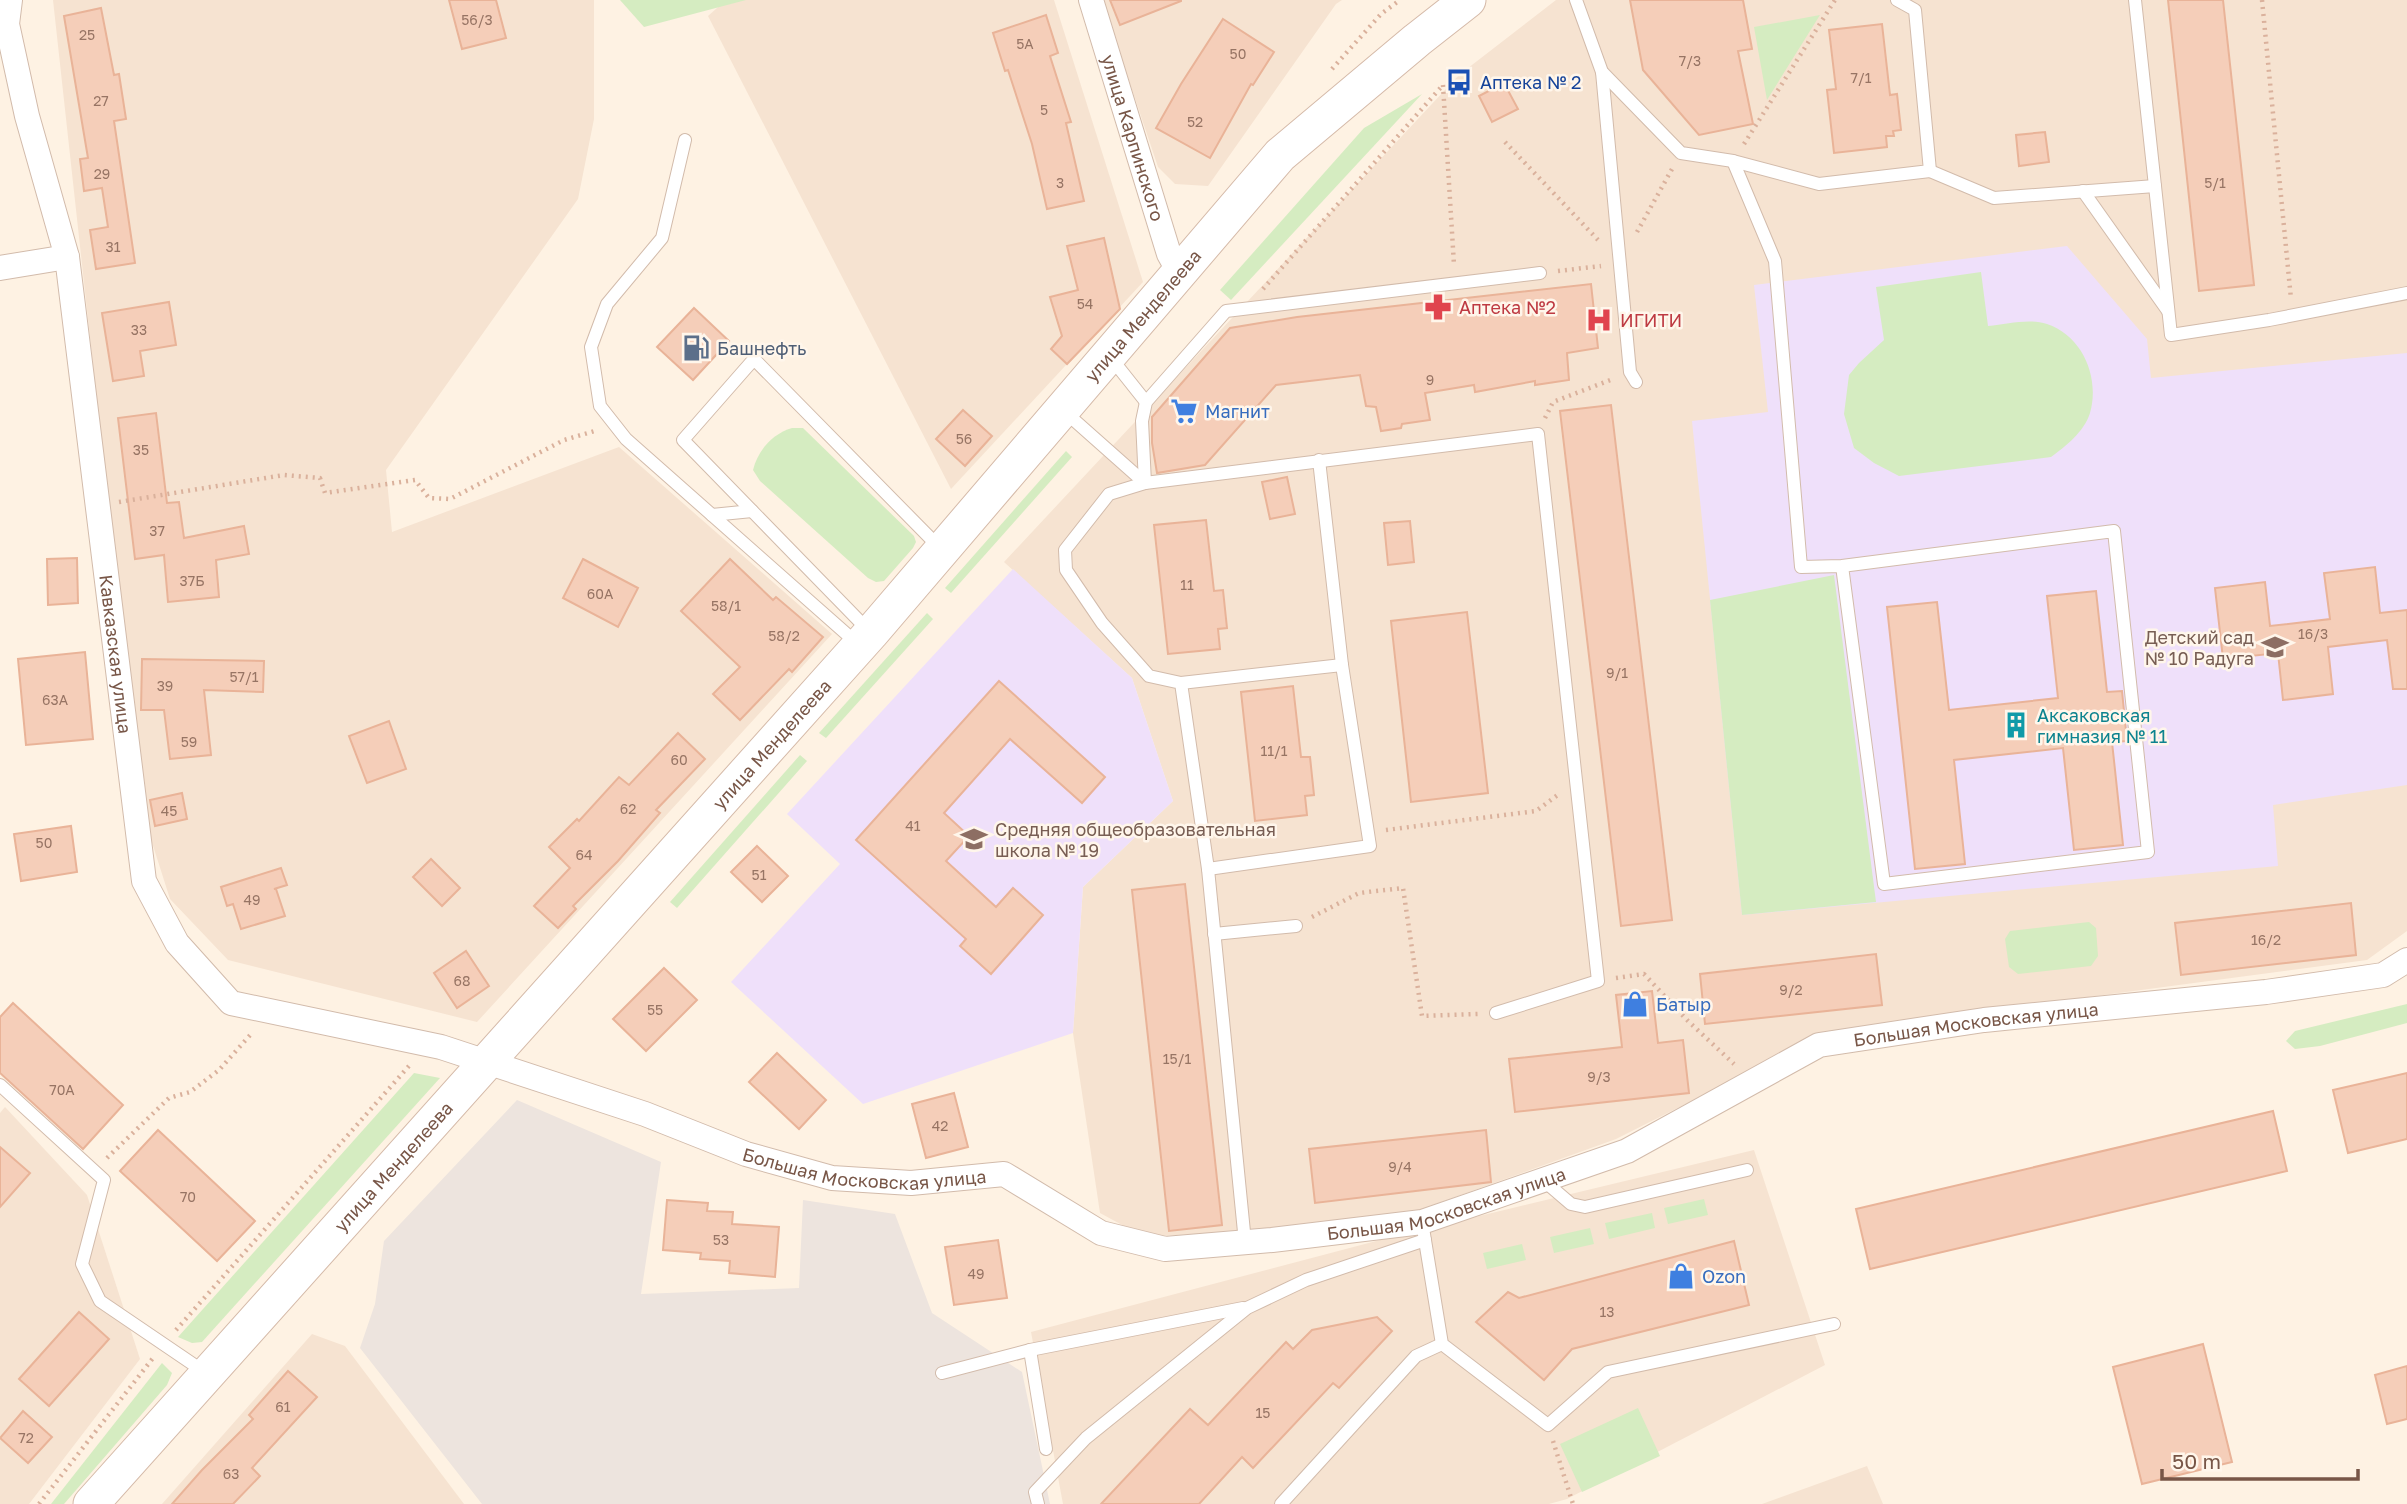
<svg xmlns="http://www.w3.org/2000/svg" width="2407" height="1504" font-family="'Golos Text',sans-serif">
	<rect width="100%" height="100%" fill="#fef2e3"/>
	<g fill="#f6e3d1">
		<path d="M53 0H594V119L578 199 386 470 392 532 619 447 832 634 477 1022 228 960 170 899 142 811Z"/>
		<path d="M726 0H1054L1143 282 951 489 708 16Z"/>
		<path d="M1102 0H1342L1336 4 1208 186 1175 184 1158 167Z"/>
		<path d="M1556 0H2407V931L2367 960 1831 1031 1616 1139 1419 1210 1270 1231 1153 1236 1124 1226 1100 1213 1073 1033 1083 887 1173 801 1132 678 1004 562 1459 75Z"/>
		<path d="M5 1107 87 1195 140 1359 29 1504H0V1113Z"/>
		<path d="M1754 1150 1825 1365 1567 1499 1549 1504H1063L1031 1332 1380 1240Z"/>
		<path d="M312 1334 345 1346 464 1504H162Z"/>
		<path d="M1867 1466 1883 1504H1762Z"/>
	</g>
	<path fill="#ede4de" d="M517 1100 661 1162 641 1294 799 1288 803 1200 895 1214 932 1313 1022 1372 1050 1504H482L360 1348 375 1304 384 1241Z"/>
	<g fill="#efe0fa">
		<path d="M2067 246 2147 339 2151 378 2407 353V785L2273 805 2278 866 1742 915 1692 421 1768 412 1754 285Z"/>
		<path d="M1013 569 1132 678 1173 801 1083 887 1073 1033 863 1104 731 982 840 864 787 814Z"/>
	</g>
	<g fill="#d5ecc1">
		<path d="M620 0H746L644 27Z"/>
		<path d="M1820 15 1767 100 1754 27Z"/>
		<path d="M1422 94 1231 300 1220 290 1364 128Z"/>
		<path d="M1981 272 1988 326C2008 324 2029 318 2047 324 2083 336 2100 378 2090 413 2084 432 2066 446 2051 457L1899 476 1874 463 1854 448 1844 414 1849 375 1859 363 1884 340 1876 287Z"/>
		<path d="M792 428H803L914 536 916 542 913 548 884 581 876 582 868 578 760 481 753 470C758 450 772 434 792 428Z"/>
		<path d="M1066 451 1072 457 951 593 945 588Z"/>
		<path d="M1834 575 1876 902 1742 915 1710 600Z"/>
		<path d="M927 613 933 619 826 738 819 733Z"/>
		<path d="M800 755 807 761 677 908 670 902Z"/>
		<path d="M2089 922 2096 928 2098 956 2091 966 2018 974 2009 967 2005 939 2010 931Z"/>
		<path d="M2407 1004V1023L2320 1046 2295 1049 2286 1041 2295 1031Z"/>
		<path d="M414 1073 440 1078 202 1342 192 1343 178 1337Z"/>
		<path d="M1704 1199 1708 1215 1668 1224 1664 1208Z"/>
		<path d="M1652 1213 1655 1228 1609 1239 1605 1223Z"/>
		<path d="M1590 1228 1594 1244 1554 1253 1550 1237Z"/>
		<path d="M1522 1244 1526 1260 1487 1269 1483 1253Z"/>
		<path d="M162 1363 172 1373 167 1385 64 1504H51Z"/>
		<path d="M1638 1408 1660 1456 1582 1492 1560 1444Z"/>
	</g>
	<g fill="#f5ceb9" stroke="#e9b398" stroke-width="2">
		<path d="M449 0H496L506 38 462 49Z"/>
		<path d="M1110 0H1181V1L1120 25Z"/>
		<path d="M1630 0H1743L1752 49 1738 51 1753 124 1699 135 1643 70Z"/>
		<path d="M2168 0H2223L2254 285 2199 291Z"/>
		<path d="M101 8 114 75 119 74 126 119 114 121 135 263 96 269 90 230 108 227 102 188 84 191 80 159 88 158 64 16Z"/>
		<path d="M1046 15 1058 53 1050 56 1071 122 1066 123 1084 201 1047 209 1032 144 1008 70 1005 71 993 33Z"/>
		<path d="M1223 19 1274 52 1253 85 1251 84 1210 158 1156 128 1181 84Z"/>
		<path d="M1882 24 1890 95 1897 94 1901 130 1893 131 1894 136H1886L1887 147 1834 153 1827 90 1836 89 1829 30Z"/>
		<path d="M1504 83 1518 109 1492 122 1479 96Z"/>
		<path d="M2045 132 2049 162 2019 166 2016 135Z"/>
		<path d="M1104 238 1120 309 1067 364 1051 349 1062 336 1050 297 1078 290 1067 246Z"/>
		<path d="M1591 284 1598 348 1567 353 1569 380 1535 385V381L1475 392 1474 385 1425 393 1430 420 1402 424 1401 428 1381 431 1376 407 1366 406 1360 375 1276 385 1205 465 1157 473 1152 443V417L1230 328 1297 317Z"/>
		<path d="M169 302 176 345 140 351 144 376 113 381 102 313Z"/>
		<path d="M694 308 729 341 693 380 657 347Z"/>
		<path d="M1611 405 1672 920 1621 926 1560 411Z"/>
		<path d="M963 410 992 436 965 466 936 439Z"/>
		<path d="M156 413 167 503 179 502 184 538 244 526 249 554 216 560 219 597 168 602 164 555 135 559 118 418Z"/>
		<path d="M1287 477 1295 514 1270 519 1262 482Z"/>
		<path d="M1206 520 1214 591 1223 590 1227 628 1218 629 1220 649 1168 654 1154 525Z"/>
		<path d="M1410 521 1414 562 1388 565 1384 523Z"/>
		<path d="M77 558 78 603 48 605 47 559Z"/>
		<path d="M583 559 638 588 618 627 563 598Z"/>
		<path d="M730 559 773 600 776 597 823 637 792 672 789 669 740 720 713 694 740 667 681 611Z"/>
		<path d="M2375 567 2380 613 2407 610V689H2393L2387 640 2328 647 2333 694 2283 700 2278 653 2223 659 2215 588 2265 582 2270 626 2330 619 2324 573Z"/>
		<path d="M2096 591 2107 692 2122 691 2127 741 2112 742 2123 845 2074 850 2063 748 1954 760 1965 864 1915 869 1887 607 1937 602 1949 710 2058 698 2047 596Z"/>
		<path d="M1467 612 1488 793 1411 802 1391 621Z"/>
		<path d="M85 652 93 739 26 745 18 659Z"/>
		<path d="M142 659 264 661 263 692 204 690 211 755 170 759 164 710H141Z"/>
		<path d="M999 681 1105 777 1082 803 1010 739 944 813 969 836 946 861 996 907 1013 888 1043 915 991 974 960 946 966 939 856 840Z"/>
		<path d="M1293 686 1301 757H1310L1314 795 1305 796 1307 815 1255 821 1241 692Z"/>
		<path d="M389 721 406 769 367 783 349 736Z"/>
		<path d="M678 733 705 759 656 810 660 813 618 861 573 906 576 909 558 928 534 906 570 868 549 847 577 819 579 821 619 777 629 785Z"/>
		<path d="M182 793 187 819 155 826 150 800Z"/>
		<path d="M71 826 77 872 21 881 14 834Z"/>
		<path d="M757 846 788 876 762 902 731 872Z"/>
		<path d="M431 859 460 888 442 906 413 877Z"/>
		<path d="M281 868 287 885 274 889H276L285 916 241 929 233 904 227 906 221 887Z"/>
		<path d="M1185 884 1222 1225 1169 1231 1132 890Z"/>
		<path d="M2351 903 2356 955 2181 975 2175 923Z"/>
		<path d="M466 951 489 986 457 1008 434 973Z"/>
		<path d="M1876 954 1882 1005 1705 1024 1700 974Z"/>
		<path d="M664 968 697 1000 646 1051 613 1019Z"/>
		<path d="M1652 991 1658 1043 1683 1040 1689 1093 1515 1112 1509 1059 1622 1047 1616 995Z"/>
		<path d="M13 1003 123 1105 83 1149 0 1073V1017Z"/>
		<path d="M777 1053 826 1100 799 1129 749 1082Z"/>
		<path d="M2407 1073V1139L2348 1153 2333 1090Z"/>
		<path d="M954 1093 968 1147 926 1158 912 1104Z"/>
		<path d="M2273 1111 2287 1171 1870 1269 1856 1209Z"/>
		<path d="M158 1130 255 1221 217 1261 120 1171Z"/>
		<path d="M1486 1130 1491 1182 1315 1203 1309 1149Z"/>
		<path d="M0 1147 30 1173 0 1207Z"/>
		<path d="M667 1200 708 1203 707 1211 733 1212 732 1224 779 1227 775 1277 729 1273 730 1261 700 1259 701 1253 663 1250Z"/>
		<path d="M998 1240 1007 1298 954 1305 945 1247Z"/>
		<path d="M1734 1241 1749 1305 1572 1349 1544 1380 1476 1322 1508 1292 1519 1298Z"/>
		<path d="M79 1312 109 1339 49 1406 19 1379Z"/>
		<path d="M1377 1317 1392 1331 1339 1388 1333 1383 1253 1468 1242 1457 1199 1504H1101L1190 1409 1208 1425 1286 1342 1293 1349 1312 1330Z"/>
		<path d="M2203 1344 2232 1462 2142 1484 2113 1367Z"/>
		<path d="M2407 1366V1419L2387 1424 2375 1375Z"/>
		<path d="M288 1371 317 1397 252 1468 260 1476 233 1504H172L202 1470 253 1419 249 1415Z"/>
		<path d="M23 1411 52 1437 28 1463 0 1438Z"/>
	</g>
	<g fill="none" stroke-linecap="round" stroke-linejoin="round">
		<g stroke="#d2bbab" stroke-width="14">
			<g id="service">
				<path d="M1576 0 1602 72 1681 153 1733 161 1819 184 1930 171 1915 10 1897 0"/>
				<path d="M2135 0 2171 335 2269 320 2407 293"/>
				<path d="M1602 72 1630 372 1636 382"/>
				<path d="M685 140 662 238 607 304 591 347 600 406 626 439 859 645"/>
				<path d="M1733 161 1775 261 1801 567 1842 566 2114 531 2148 852 1884 884 1842 566"/>
				<path d="M1930 171 1994 198 2155 186"/>
				<path d="M2083 191 2168 311"/>
				<path d="M1111 358 1146 402"/>
				<path d="M1065 412 1145 483 1538 434 1598 981 1496 1013"/>
				<path d="M712 515 752 511"/>
				<path d="M870 632 683 440 754 359 940 548"/>
				<path d="M1181 683 1342 665"/>
				<path d="M1208 869 1370 846 1342 665 1319 460"/>
				<path d="M1214 934 1296 926"/>
				<path d="M0 1085 104 1180 82 1264 100 1301 206 1373"/>
				<path d="M1543 1180 1571 1204 1585 1207 1747 1170"/>
				<path d="M1422 1222 1442 1344 1548 1425 1608 1372 1834 1324"/>
				<path d="M1245 1242 1208 869 1181 683 1149 676 1102 623 1066 570 1065 550 1109 494 1145 483 1142 421 1146 402 1226 311 1540 273"/>
				<path d="M1030 1350 1046 1449"/>
				<path d="M942 1373 1030 1350 1243 1308"/>
				<path d="M1038 1504 1035 1492 1086 1438 1247 1308 1306 1280 1425 1240"/>
				<path d="M1281 1504 1416 1356 1442 1344"/>
			</g>
		</g>
		<g stroke="#d2bbab" stroke-width="26">
			<g id="minor">
				<path id="s1" d="M10 0 7 24 27 116 67 257 144 881 177 943 231 1003 441 1047 645 1114 746 1154 832 1178 911 1183 1004 1174 1101 1233 1165 1249 1272 1240 1422 1222 1627 1151 1819 1045 1984 1020 2266 992 2383 975 2407 960"/>
				<path id="s2" d="M1091 0 1169 254 1179 272"/>
				<path d="M0 268 67 257"/>
			</g>
		</g>
		<g stroke="#d5baa9" stroke-width="37">
			<g id="secondary">
				<path id="s3" d="M91 1504 871 633 1280 155 1417 40 1468 0"/>
			</g>
		</g>
		<g stroke="#dab19c" stroke-width="4.5" stroke-dasharray="2 5" stroke-linecap="butt">
			<path d="M2262 0 2291 299"/>
			<path d="M1332 69 1381 14 1400 0"/>
			<path d="M1443 85 1454 265"/>
			<path d="M1505 142 1600 242"/>
			<path d="M1744 144 1835 0"/>
			<path d="M1637 232 1672 169"/>
			<path d="M1558 271 1601 266"/>
			<path d="M1263 289 1443 85"/>
			<path d="M1545 418 1553 402 1613 379"/>
			<path d="M119 502 284 475 320 478 325 493 415 480 429 498 450 499 564 440 598 430"/>
			<path d="M1386 830 1536 811 1559 794"/>
			<path d="M1312 917 1359 893 1403 888 1422 1016 1478 1014"/>
			<path d="M1616 978 1644 974 1688 1021 1734 1064"/>
			<path d="M107 1158 169 1098 190 1092 219 1070 252 1033"/>
			<path d="M176 1330 409 1066"/>
			<path d="M1553 1441 1573 1504"/>
			<path d="M39 1504 153 1358"/>
		</g>
		<use href="#service" stroke="#fff" stroke-width="12"/>
		<use href="#minor" stroke="#fff" stroke-width="24"/>
		<use href="#secondary" stroke="#fff" stroke-width="35"/>
	</g>
	<defs>
		<g id="bus-bare" transform="scale(2.1)"><path d="M-5-6H5V4H4V6H2V4H-2V6H-4V4H-5ZM-3.5-4V0h7V-4ZM-3.5 1.2v1.5H-2V1.2ZM2 1.2v1.5H3.5V1.2Z" fill="#1a4fb4" stroke="#fff6eb" stroke-width="2.5" paint-order="stroke"/></g>
		<g id="pharmacy-bare" transform="scale(2.1)"><path d="M-2-6h4v4h4v4h-4v4h-4v-4h-4v-4h4Z" fill="#e0444e" stroke="#fff6eb" stroke-width="2.5" paint-order="stroke"/></g>
		<g id="hospital-bare" transform="scale(2.1)"><path d="M-5-5h3v3.5h4V-5h3V5h-3V1.5h-4V5h-3Z" fill="#e0444e" stroke="#fff6eb" stroke-width="2.5" paint-order="stroke"/></g>
		<g id="fuel-bare" transform="scale(2.1)"><path d="M-5.5-6h7V0h2V4h1.3V-2.5L3-4.5l.8-.8L6-3V5H2.5V1h-1V6h-7ZM-4.2-4.7v3.2H.2V-4.7Z" fill="#5c6f8a" stroke="#fff6eb" stroke-width="2.5" paint-order="stroke"/></g>
		<g id="supermarket-bare" transform="scale(2.1)"><path d="M-6-5.5h2.5l.6 2H6L4.5 2H-2.5L-4.4-4H-6ZM-1.5 3.2a1.3 1.3 0 1 0 .1 0ZM3 3.2a1.3 1.3 0 1 0 .1 0Z" fill="#3f7fe0" stroke="#fff6eb" stroke-width="2.5" paint-order="stroke"/></g>
		<g id="school-bare" transform="scale(2.1)"><path d="M0-5L7-2L0 1L-7-2ZM-4 1L0 2.5L4 1V4Q0 6-4 4Z" fill="#8d6e63" stroke="#fff6eb" stroke-width="2.5" paint-order="stroke"/></g>
		<g id="building-bare" transform="scale(2.1)"><path d="M-4-6H4V6H1V3H-1V6H-4ZM-2.5-4.3h1.7v1.8h-1.7ZM.8-4.3h1.7v1.8H.8ZM-2.5-1h1.7V.8h-1.7ZM.8-1h1.7V.8H.8Z" fill="#0f9aa8" stroke="#fff6eb" stroke-width="2.5" paint-order="stroke"/></g>
		<g id="shop-bare" transform="scale(2.1)"><path d="M-5-2.5h2.3a2.7 3.5 0 0 1 5.4 0H5L5.5 6h-11ZM-1.5-2.5h3a1.5 2.3 0 0 0-3 0Z" fill="#3f7fe0" stroke="#fff6eb" stroke-width="2.5" paint-order="stroke"/></g>
	</defs>
	<g fill-rule="evenodd">
		<use href="#bus-bare" x="1459" y="82"/>
		<use href="#pharmacy-bare" x="1438" y="307"/>
		<use href="#hospital-bare" x="1599" y="320"/>
		<use href="#fuel-bare" x="696" y="348"/>
		<use href="#supermarket-bare" x="1184" y="411"/>
		<use href="#school-bare" x="2275" y="647"/>
		<use href="#building-bare" x="2016" y="725"/>
		<use href="#school-bare" x="974" y="839"/>
		<use href="#shop-bare" x="1635" y="1004"/>
		<use href="#shop-bare" x="1681" y="1276"/>
	</g>
	<g text-anchor="middle" dominant-baseline="central" stroke-width="5" stroke-linejoin="round" paint-order="stroke">
		<g font-size="14" fill="#977464">
			<text x="477" y="19">56/3</text>
			<text x="87" y="34">25</text>
			<text x="1025" y="43">5А</text>
			<text x="1238" y="53">50</text>
			<text x="1690" y="60">7/3</text>
			<text x="1861" y="77">7/1</text>
			<text x="101" y="100">27</text>
			<text x="1044" y="109">5</text>
			<text x="1195" y="121">52</text>
			<text x="102" y="173">29</text>
			<text x="1060" y="182">3</text>
			<text x="2215" y="182">5/1</text>
			<text x="113" y="246">31</text>
			<text x="1085" y="303">54</text>
			<text x="139" y="329">33</text>
			<text x="1430" y="379">9</text>
			<text x="964" y="438">56</text>
			<text x="141" y="449">35</text>
			<text x="157" y="530">37</text>
			<text x="192" y="580">37Б</text>
			<text x="1187" y="584">11</text>
			<text x="600" y="593">60А</text>
			<text x="726" y="605">58/1</text>
			<text x="2313" y="633">16/3</text>
			<text x="784" y="635">58/2</text>
			<text x="1617" y="672">9/1</text>
			<text x="244" y="676">57/1</text>
			<text x="165" y="685">39</text>
			<text x="55" y="699">63А</text>
			<text x="189" y="741">59</text>
			<text x="1274" y="750">11/1</text>
			<text x="679" y="759">60</text>
			<text x="628" y="808">62</text>
			<text x="169" y="810">45</text>
			<text x="913" y="825">41</text>
			<text x="44" y="842">50</text>
			<text x="584" y="854">64</text>
			<text x="759" y="874">51</text>
			<text x="252" y="899">49</text>
			<text x="2266" y="939">16/2</text>
			<text x="462" y="980">68</text>
			<text x="1791" y="989">9/2</text>
			<text x="655" y="1009">55</text>
			<text x="1177" y="1058">15/1</text>
			<text x="1599" y="1076">9/3</text>
			<text x="62" y="1089">70А</text>
			<text x="940" y="1125">42</text>
			<text x="1400" y="1166">9/4</text>
			<text x="188" y="1196">70</text>
			<text x="721" y="1239">53</text>
			<text x="976" y="1273">49</text>
			<text x="1607" y="1311">13</text>
			<text x="283" y="1406">61</text>
			<text x="1263" y="1412">15</text>
			<text x="26" y="1437">72</text>
			<text x="231" y="1473">63</text>
		</g>
		<g font-size="18" fill="#164399" stroke="#fff6eb" text-anchor="start">
			<text x="1480" y="82">Аптека № 2</text>
		</g>
		<g font-size="18" fill="#785647" stroke="#fff6eb">
			<text stroke="none"><textPath href="#s2" startOffset="144">улица Карпинского</textPath></text>
			<text stroke="none"><textPath href="#s3" startOffset="1587">улица Менделеева</textPath></text>
			<text stroke="none"><textPath href="#s1" startOffset="665">Кавказская улица</textPath></text>
			<text stroke="none"><textPath href="#s3" startOffset="1020">улица Менделеева</textPath></text>
			<text stroke="none"><textPath href="#s1" startOffset="2877">Большая Московская улица</textPath></text>
			<text stroke="none"><textPath href="#s1" startOffset="1703">Большая Московская улица</textPath></text>
			<text stroke="none"><textPath href="#s3" startOffset="453">улица Менделеева</textPath></text>
			<text stroke="none"><textPath href="#s1" startOffset="2310">Большая Московская улица</textPath></text>
		</g>
		<g font-size="18" fill="#be3a42" stroke="#fff6eb" text-anchor="start">
			<text x="1459" y="307">Аптека №2</text>
			<text x="1620" y="320">ИГИТИ</text>
		</g>
		<g font-size="18" fill="#4e5e75" stroke="#fff6eb" text-anchor="start">
			<text x="717" y="348">Башнефть</text>
		</g>
		<g font-size="18" fill="#366cbe" stroke="#fff6eb" text-anchor="start">
			<text x="1205" y="411">Магнит</text>
			<text x="1656" y="1004">Батыр</text>
			<text x="1702" y="1276">Ozon</text>
		</g>
		<g font-size="18" fill="#785e54" stroke="#fff6eb" text-anchor="end">
			<text x="2254" y="637">Детский сад<tspan x="2254" dy="21">№ 10 Радуга</tspan></text>
			<text x="995" y="829" text-anchor="start">Средняя общеобразовательная<tspan x="995" dy="21">школа № 19</tspan></text>
		</g>
		<g font-size="18" fill="#0d838f" stroke="#fff6eb" text-anchor="start">
			<text x="2037" y="715">Аксаковская<tspan x="2037" dy="21">гимназия № 11</tspan></text>
		</g>
	</g>
	<path d="M2162 1469v10h196v-10" fill="none" stroke="#785647" stroke-width="3.5"/>
	<text x="2172" y="1469" font-size="21" fill="#785647" stroke="#fff6eb" stroke-width="5" paint-order="stroke">50 m</text>
</svg>
